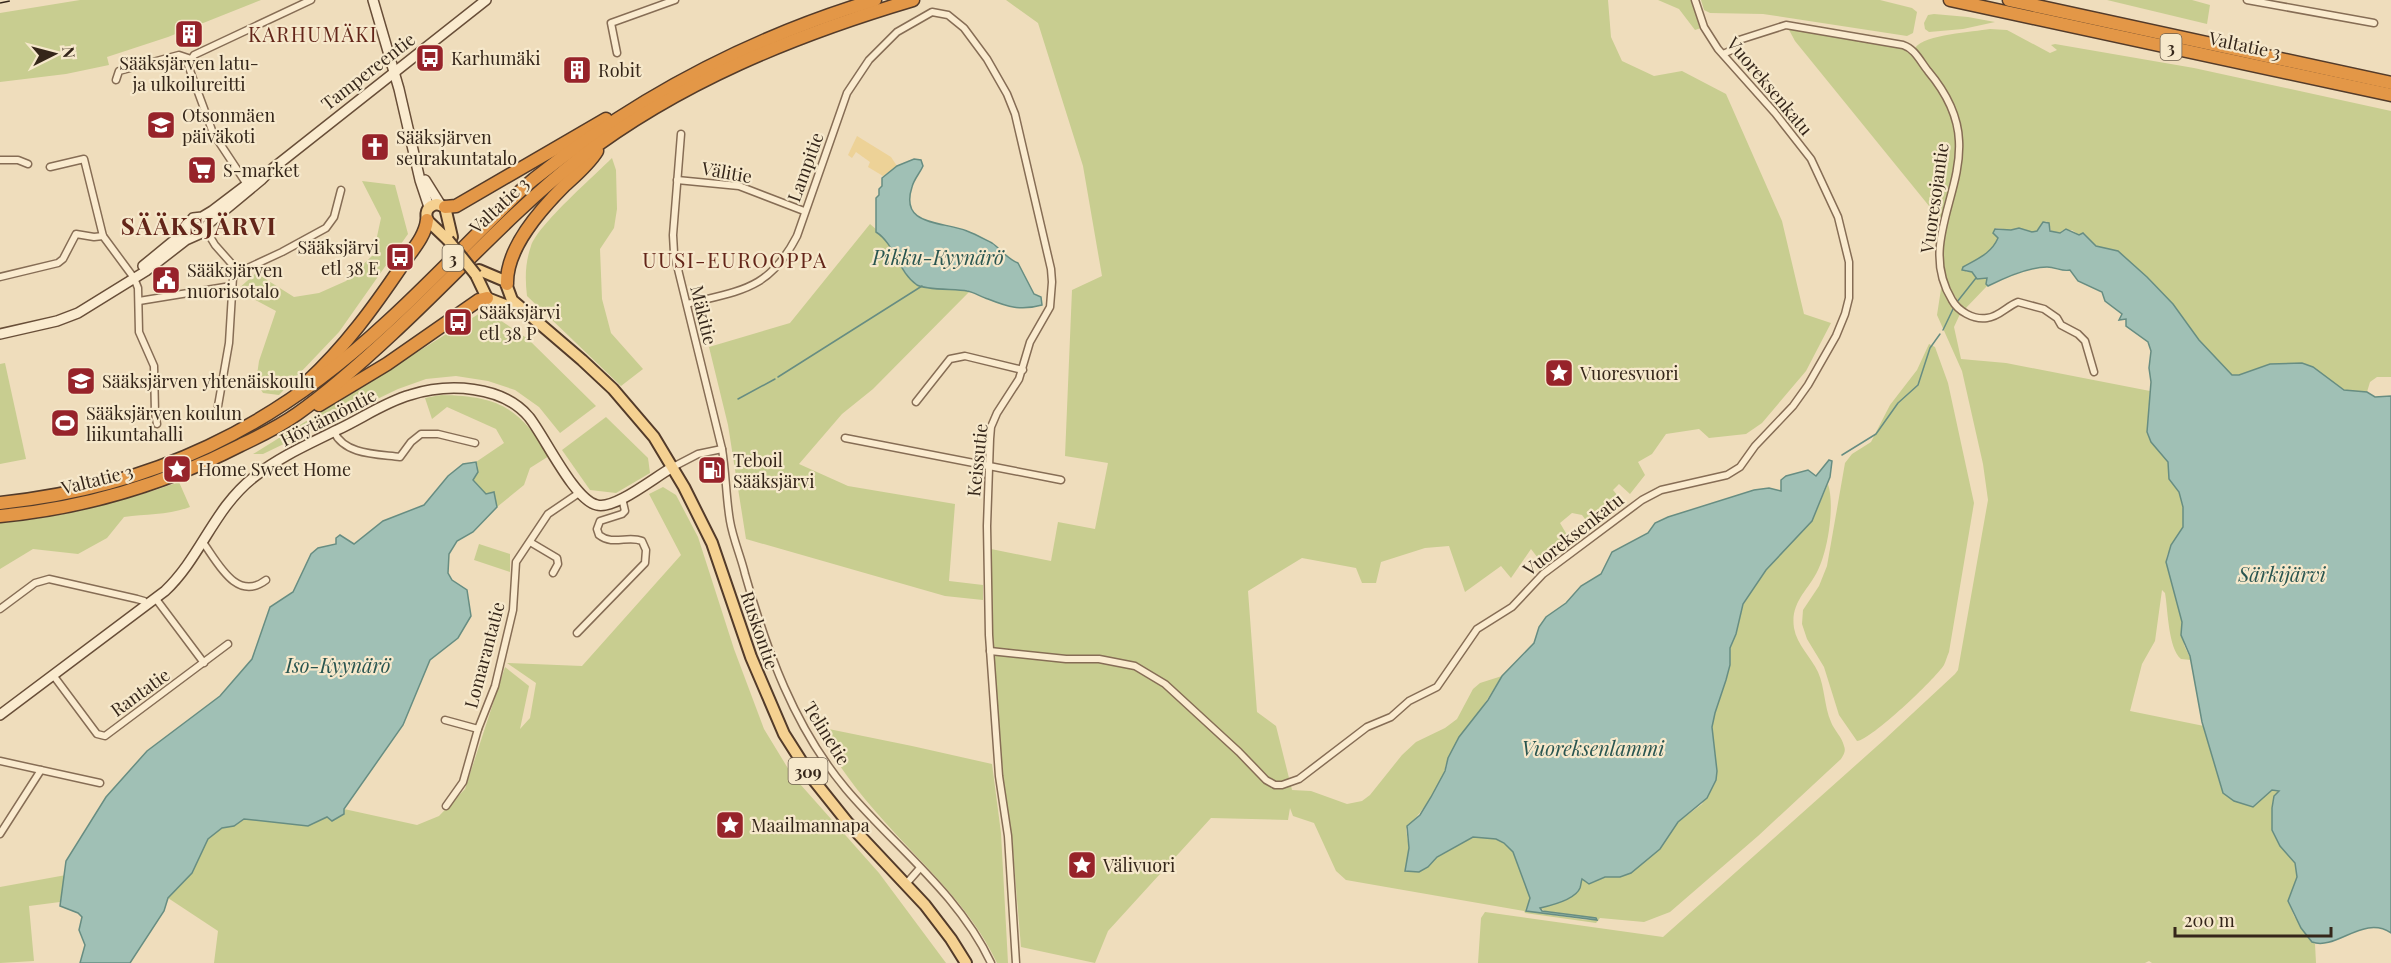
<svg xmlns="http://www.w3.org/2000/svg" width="2391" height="963" font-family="'Playfair Display',serif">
	<rect width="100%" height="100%" fill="#efddbc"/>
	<g fill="#c8cd90">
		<path d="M80 0H261L168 37 107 57 109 65 66 74 0 82V13Z"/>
		<path d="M1006 0H1608L1611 37 1622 61 1654 76 1682 71 1726 94 1782 221 1804 314 1831 323 1806 371 1762 423 1746 434 1709 438 1699 429 1666 434 1652 454 1638 462 1645 475 1630 494 1619 484 1613 490 1623 502 1591 527 1582 515 1572 513 1560 523 1570 540 1541 562 1531 549 1511 578 1501 566 1465 592 1449 546 1425 548 1381 562 1376 583H1362L1356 568 1302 558 1248 591 1257 712 1276 726 1292 790 1311 791 1347 804 1362 801 1370 795 1402 755 1416 742 1445 728 1457 719 1473 689 1480 683 1502 676 1446 764C1443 785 1420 814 1406 829L1409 848 1406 872 1413 870 1417 872 1426 868 1437 857 1466 839 1486 836 1496 839 1504 843 1513 852 1530 898 1526 911 1587 920 1597 918 1545 911 1540 908 1580 886 1582 878 1589 884 1605 877H1620L1631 873 1678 822 1702 804 1714 785 1717 771 1712 727 1718 698 1730 665V648L1736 634 1743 604 1766 570 1812 521 1828 484C1835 505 1828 550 1818 570 1808 591 1790 602 1794 628 1797 645 1811 657 1818 672 1825 688 1824 706 1831 722 1834 730 1842 737 1844 746 1846 751 1844 754 1841 759L1758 836 1670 912 1644 922 1600 918 1596 923 1525 913 1524 911 1346 880 1336 871 1314 823 1293 816 1290 808 1288 820 1211 818 1108 931 1095 963 1021 947 1012 839 1001 772 992 634 991 549 1051 561 1058 522 1095 529 1108 463 1065 456 1072 290 1102 276 1083 166 1038 23Z"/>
		<path d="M1658 0H1692L1701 28 1695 30 1679 9Z"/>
		<path d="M1701 0H1880L1912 8 1917 12 1913 33 1907 36 1763 14 1710 13 1704 10Z"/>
		<path d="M2107 0H2192L2210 5 2207 24Z"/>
		<path d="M1934 14 1968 17 1995 22 1963 29 1929 32 1925 29 1924 23 1928 15Z"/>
		<path d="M1788 28 1902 48C1927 61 1954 107 1957 136 1959 157 1950 199 1941 218L1938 217 1795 41Z"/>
		<path d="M1990 29 2007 30 2050 53 2057 50 2051 45 2055 44 2194 68 2391 111V377H2377L2370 382 2367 392 2344 390 2302 363 2270 364 2239 375H2232L2199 340 2173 304 2147 277 2120 253 2096 246 2084 233 2079 235 2072 230H2063L2060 233 2051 231 2049 223 2046 221 2035 232H2032L2019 228 2011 230 1996 228 1993 233 1998 238C1993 250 1982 259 1970 263L1966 272H1972L1976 279H1988L1987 286 1964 310 1945 281 1941 261 1944 230 1959 160 1954 112 1915 48C1925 34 1973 32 1990 29Z"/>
		<path d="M612 158 616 170 617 209 614 228 600 249 602 299 611 333 643 369 621 386 527 296C525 279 525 263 531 246 538 225 594 176 612 158Z"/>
		<path d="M362 181 395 185 408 234 339 332 279 395 263 393 256 382 259 361 276 311 237 290 256 273 294 297 319 293 346 281 373 255 381 218Z"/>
		<path d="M870 224 884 236 896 253 904 272 918 286 970 291 873 389 842 414 799 464 848 486 955 504 949 581 983 585V600L945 596 746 539 728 425 709 347 790 323Z"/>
		<path d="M1941 289 1944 290 1960 314 1954 327 1961 359 2006 363 2150 391 2147 432 2168 462 2169 479 2179 492 2184 512 2183 527 2167 555 2166 562 2182 622 2184 645 2191 660 2181 659C2168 648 2168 610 2165 593L2162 590 2155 641 2142 664 2130 711 2204 726 2221 788 2253 807 2272 790H2278L2279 792 2274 796 2272 808V830L2280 846 2295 863 2297 877 2288 901 2294 916 2312 942 2315 944 2316 963H2152L2149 961 2145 963H1478L1481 918 1485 912 1663 937 1885 739 1955 674 1958 670 1988 500 1983 464 1962 371 1937 315Z"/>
		<path d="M485 310 528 339 596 406 560 433 539 407 515 390 488 381 456 376 426 379 398 389 263 454H253Z"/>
		<path d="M1929 344 1935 347 1948 383 1974 503 1949 652C1947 656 1946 661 1944 665 1935 679 1871 740 1857 741L1839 715 1824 667 1807 639 1802 624 1803 610 1819 586 1827 566 1845 463 1852 454 1871 442 1890 405 1917 370Z"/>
		<path d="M5 363 26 459 0 464V364Z"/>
		<path d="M441 395C498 396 519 407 549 456L530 468 524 485 497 507 494 492 486 494 473 480 478 466 476 462 504 443 496 429 447 407 432 419 425 398Z"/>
		<path d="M606 417 648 458 650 473 616 493 590 490 562 450Z"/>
		<path d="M179 482 190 507C168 515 146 514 124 517L107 538 78 554 33 549 0 569V523C61 518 122 502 179 482Z"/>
		<path d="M663 487 676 495 698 537 734 649 764 729 792 775 879 873 946 963H214L218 931 168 898 192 873 208 839 222 828 234 826 244 819 308 826 344 809 417 825 439 816 465 789 505 667 529 686 520 729 530 718 536 683 507 663 582 666 681 555 649 494Z"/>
		<path d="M479 544 510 554V572L474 560Z"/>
		<path d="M814 726 912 746 992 764 1001 833 1008 963H997C969 903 918 861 876 812 852 785 833 757 814 726Z"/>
		<path d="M66 875 60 902 29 906 34 961 0 963V887Z"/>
	</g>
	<path fill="#edd297" d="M857 136 891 157 897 166 883 176 868 167 870 162 856 152 852 158 848 155Z"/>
	<g fill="#a0c0b5" stroke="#678d82" stroke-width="1.5">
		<path d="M914 159 921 160 923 166C920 173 914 179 912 187 899 227 943 221 967 231 975 234 984 239 992 243 1001 249 1007 259 1018 263L1034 294 1041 297 1042 305C1021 311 1008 307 988 299 981 297 974 292 967 291 955 289 925 290 917 285 898 272 895 244 876 232V198L879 195V189L882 186V178L897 166Z"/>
		<path d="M2043 222 2049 223 2050 231 2060 233 2066 229 2079 235 2083 233 2096 246 2118 251 2147 277 2173 304 2199 340 2232 375H2239L2270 364 2302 363 2313 367 2344 390 2367 392 2375 397 2391 396V933C2364 914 2336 951 2312 942L2301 928 2288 901 2297 877 2295 863 2280 846 2272 830V808L2274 796 2279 791 2272 790 2253 807 2234 801 2223 793 2202 722 2190 656 2181 635 2182 622 2166 562 2171 545 2183 527V507L2179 492 2169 479 2168 462 2151 442 2147 432 2151 382 2149 368 2151 351 2148 342 2126 326V319L2119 320 2122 314 2105 301 2102 292 2078 281 2070 270C2062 272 2056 267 2047 267 2029 267 2004 278 1988 286L1986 284 1987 278 1977 279 1972 272 1962 270 1963 267C1977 259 1991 254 1998 238L1993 233 1995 229 2011 230 2019 228 2032 232 2037 231Z"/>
		<path d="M1829 460 1832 461 1830 477 1812 521 1766 570 1743 604 1736 634 1730 648V665L1726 680 1715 713 1712 727 1717 771 1716 780 1707 798 1678 822 1660 849 1631 873 1620 877H1605L1589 884 1582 879C1581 882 1581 885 1580 888 1575 900 1549 906 1540 908L1542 911 1596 918 1597 920 1526 911 1530 898 1513 852 1504 843 1496 839 1473 837 1437 857 1428 867 1419 872 1405 871 1409 848 1407 826 1420 815 1431 797 1445 771 1448 758 1459 737 1488 700 1502 676 1534 643 1539 627 1546 617 1566 603 1581 586 1601 574 1612 552 1648 533 1655 523 1668 517 1754 490 1769 488 1781 491V480L1786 476 1808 470 1816 476Z"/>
		<path d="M476 462 478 472 473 480 486 494 494 492 497 507 473 532 457 541 449 554 448 573 452 580 467 590 471 616 458 638 430 660 403 725 344 809V814L332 821 327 817 308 826 244 819 234 826 222 828 208 839 192 873 168 898 164 911 130 963H80L85 945 79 930 82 917 78 913 60 906 66 861 106 797 147 751 220 696 252 659 270 607 293 592 311 554 318 548 336 544V538L340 535 354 544 383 521 424 505 448 476 463 464Z"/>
	</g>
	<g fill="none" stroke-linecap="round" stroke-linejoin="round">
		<g stroke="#678d82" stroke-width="1.5">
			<path d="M1957 302 1976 278"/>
			<path d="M1943 330 1954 307"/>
			<path d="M778 377 922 286"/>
			<path d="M738 399 775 379"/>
			<path d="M1842 455 1876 434 1898 403 1918 385 1930 348 1940 334"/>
		</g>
		<g stroke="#866d55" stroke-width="9">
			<g id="street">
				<path d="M2247 0 2374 23"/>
				<path d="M617 53 611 23 675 0"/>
				<path d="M1723 54 1732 50 1736 41 1786 25 1903 45C1915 49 1920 61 1928 71 1944 90 1958 115 1959 141 1962 196 1919 246 1952 300 1958 311 1973 320 1987 318 1999 317 2007 306 2018 302L2044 309 2057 318 2061 325 2078 334 2085 341 2094 372"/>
				<path d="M116 80 119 71 179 55 191 59"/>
				<path d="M0 160H18L28 164"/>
				<path d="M50 167 84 159 103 236 134 278 138 288 139 332 154 366 155 413 157 424"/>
				<path d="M677 180 739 186 804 211"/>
				<path d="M248 186 213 133 188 65 194 55 311 0"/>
				<path d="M206 230 215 245 239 272"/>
				<path d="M0 277 58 263 63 259 76 234 94 237 103 236"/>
				<path d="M139 301 231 286"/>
				<path d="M687 304C742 290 769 290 797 236L847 93 869 60 897 32 932 12 948 15 964 28 987 59 1007 94 1015 114 1051 269 1052 282 1050 307 1030 342 1019 379 997 413 991 427 990 439 987 526 989 635 999 776 1008 836 1016 963"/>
				<path d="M916 402 950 359 965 356 1023 370"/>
				<path d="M218 406 229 343 233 277 239 272 282 252 326 228 334 217 341 190"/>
				<path d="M334 432C345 455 377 454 400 457L411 442 421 434H438L475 443"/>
				<path d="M845 438 1061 480"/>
				<path d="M722 449C726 473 726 498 730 521 733 539 741 557 745 574 767 651 794 727 846 789 895 847 958 893 991 963"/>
				<path d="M673 467 698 454 722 449 674 253 673 235 681 134"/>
				<path d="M202 541C217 561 236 603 266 580"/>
				<path d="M530 542 557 558 558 564 553 573"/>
				<path d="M156 599 204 663"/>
				<path d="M0 609 35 583 49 579 137 599 144 601 146 605"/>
				<path d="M577 633 645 563 646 550 642 541C628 535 613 546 599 535L597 529 600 521 622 514 625 511 622 498"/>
				<path d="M990 651 1066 659H1099L1135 666 1165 684 1239 752 1266 780 1275 785H1282L1299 779 1367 727 1391 717 1409 701 1437 687 1477 629 1512 607 1543 574 1642 500 1661 490 1727 475 1740 467 1755 446 1793 406 1808 385 1836 336 1845 314 1849 298V262L1838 217 1811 159 1775 113 1718 49 1704 27 1695 0"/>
				<path d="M53 675 97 734 105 736 228 644"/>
				<path d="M445 720 478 729"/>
				<path d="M0 761 100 783"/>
				<path d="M446 806 463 782 478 729 495 686 513 610 516 562 548 514 579 493"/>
				<path d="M0 834 41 770"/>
				<path d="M906 884 920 868"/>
			</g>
		</g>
		<g stroke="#684e38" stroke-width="12">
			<g id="secondary">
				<path d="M373 0 399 89 420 180 429 207"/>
				<path d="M425 180 440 204"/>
				<path d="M143 266 182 234 193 218 202 217 212 211 262 173"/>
				<path d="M0 334 57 321 78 313 146 271 186 240 204 232 208 224 261 180 272 169 486 0"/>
				<path d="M0 715 165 591C201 557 214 508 254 477 279 457 309 444 337 430 361 419 385 402 410 395 448 383 502 385 529 417 545 437 574 500 597 505 615 510 656 476 673 467"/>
			</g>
		</g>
		<g stroke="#533b2a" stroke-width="14">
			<g id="primary">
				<path d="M448 240 427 220C425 211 428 206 437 204L445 207 452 237"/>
				<path d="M479 270 505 281 512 300 582 360 613 389 654 437 684 487 712 543 751 657 784 734 812 778 848 823 925 905 951 939 966 963"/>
				<path d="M476 275 487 298 518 310"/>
			</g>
		</g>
		<g stroke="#533b2a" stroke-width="15">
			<g id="highway">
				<path d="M1950 0 2391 95"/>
				<path d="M2009 0 2391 83"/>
				<path d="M445 207 456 206 606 119"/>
				<path d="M507 284C506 248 540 210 565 185 576 175 589 164 597 151"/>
				<path d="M307 382C345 347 374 307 403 264 412 250 425 237 427 220"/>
				<path d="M319 405 387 364 479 300 487 298"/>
				<path d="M0 503C154 487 273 428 386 323 419 293 450 261 482 229 499 212 516 194 534 179 637 97 749 38 875 0"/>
				<path d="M0 516C85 508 165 484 241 445 260 436 280 426 297 414 331 390 362 362 392 334 455 276 512 211 580 158 679 82 795 35 913 0"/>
			</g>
		</g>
		<use href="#street" stroke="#faebcf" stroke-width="6"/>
		<use href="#secondary" stroke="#faebcf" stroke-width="9"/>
		<use href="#primary" stroke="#f5d191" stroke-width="10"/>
		<use href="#highway" stroke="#e39747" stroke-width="12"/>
		<path stroke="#35261a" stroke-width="1.5" stroke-dasharray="10 10" stroke-linecap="butt" d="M0 3 15 0"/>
		<g stroke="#533b2a" stroke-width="14" stroke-linecap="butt">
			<path id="primary-bridge" d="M448 240 476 275"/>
		</g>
		<use href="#primary-bridge" stroke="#f5d191" stroke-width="10"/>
	</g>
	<defs>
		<g id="building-square" transform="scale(1.5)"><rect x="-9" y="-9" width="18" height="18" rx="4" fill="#97232a" stroke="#f6e8cb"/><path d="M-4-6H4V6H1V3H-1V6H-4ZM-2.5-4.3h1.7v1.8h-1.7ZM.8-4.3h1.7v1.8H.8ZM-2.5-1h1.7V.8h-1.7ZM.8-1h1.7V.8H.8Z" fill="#fff"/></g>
		<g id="bus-square" transform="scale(1.5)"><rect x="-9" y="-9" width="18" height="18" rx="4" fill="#97232a" stroke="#f6e8cb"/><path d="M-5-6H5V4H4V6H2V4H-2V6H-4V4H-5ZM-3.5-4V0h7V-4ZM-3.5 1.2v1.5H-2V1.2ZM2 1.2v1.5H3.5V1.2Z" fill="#fff"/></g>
		<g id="school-square" transform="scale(1.5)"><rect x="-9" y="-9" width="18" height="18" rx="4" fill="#97232a" stroke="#f6e8cb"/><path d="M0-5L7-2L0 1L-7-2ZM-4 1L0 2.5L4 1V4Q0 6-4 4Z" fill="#fff"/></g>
		<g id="church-square" transform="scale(1.5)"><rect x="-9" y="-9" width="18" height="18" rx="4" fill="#97232a" stroke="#f6e8cb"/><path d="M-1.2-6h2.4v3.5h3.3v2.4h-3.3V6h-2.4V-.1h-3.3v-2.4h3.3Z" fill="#fff"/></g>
		<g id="supermarket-square" transform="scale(1.5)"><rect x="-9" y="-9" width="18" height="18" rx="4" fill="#97232a" stroke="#f6e8cb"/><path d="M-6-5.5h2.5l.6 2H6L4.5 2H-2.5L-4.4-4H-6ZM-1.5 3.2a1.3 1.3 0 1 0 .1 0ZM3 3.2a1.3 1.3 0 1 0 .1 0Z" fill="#fff"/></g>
		<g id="civic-square" transform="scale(1.5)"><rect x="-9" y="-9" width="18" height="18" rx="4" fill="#97232a" stroke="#f6e8cb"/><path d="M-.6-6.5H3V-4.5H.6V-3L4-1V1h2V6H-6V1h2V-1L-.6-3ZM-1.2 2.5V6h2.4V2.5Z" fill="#fff"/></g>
		<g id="sight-square" transform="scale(1.5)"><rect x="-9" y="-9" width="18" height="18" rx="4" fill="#97232a" stroke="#f6e8cb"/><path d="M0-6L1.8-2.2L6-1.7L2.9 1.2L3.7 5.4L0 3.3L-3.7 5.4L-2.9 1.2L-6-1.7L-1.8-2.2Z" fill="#fff"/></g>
		<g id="stadium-square" transform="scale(1.5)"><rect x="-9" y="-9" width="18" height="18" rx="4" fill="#97232a" stroke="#f6e8cb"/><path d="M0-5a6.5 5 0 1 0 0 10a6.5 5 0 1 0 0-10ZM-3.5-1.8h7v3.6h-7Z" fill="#fff"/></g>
		<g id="fuel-square" transform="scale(1.5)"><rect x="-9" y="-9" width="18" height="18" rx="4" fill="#97232a" stroke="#f6e8cb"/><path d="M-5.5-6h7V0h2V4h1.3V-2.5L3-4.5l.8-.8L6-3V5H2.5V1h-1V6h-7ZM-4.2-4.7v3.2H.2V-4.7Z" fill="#fff"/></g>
	</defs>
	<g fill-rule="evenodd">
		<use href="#building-square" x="189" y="34"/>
		<use href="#bus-square" x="430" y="58"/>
		<use href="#building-square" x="577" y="70"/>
		<use href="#school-square" x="161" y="125"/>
		<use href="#church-square" x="375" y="147"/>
		<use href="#supermarket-square" x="202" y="170"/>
		<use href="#bus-square" x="400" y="257"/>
		<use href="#civic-square" x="166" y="280"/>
		<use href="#bus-square" x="458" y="322"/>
		<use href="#sight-square" x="1559" y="373"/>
		<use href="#school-square" x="81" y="381"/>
		<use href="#stadium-square" x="65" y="423"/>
		<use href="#sight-square" x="177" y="469"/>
		<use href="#fuel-square" x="712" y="470"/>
		<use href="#sight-square" x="730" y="825"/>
		<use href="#sight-square" x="1082" y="865"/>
	</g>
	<g text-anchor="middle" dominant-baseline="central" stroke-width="4.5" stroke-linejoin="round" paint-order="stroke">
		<g fill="#f6e8cb" stroke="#6f604f" stroke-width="1.5">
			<rect x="2160.5" y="34" width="21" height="26" rx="4.5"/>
			<rect x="442.5" y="245" width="21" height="26" rx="4.5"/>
			<rect x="788.5" y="758" width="39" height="26" rx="4.5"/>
		</g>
		<g font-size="16" font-weight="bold" fill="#35261a">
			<text x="2171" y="47">3</text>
			<text x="453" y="258">3</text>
			<text x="808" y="771">309</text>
		</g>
		<g font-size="18" fill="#35261a" stroke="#f6e8cb">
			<text transform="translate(2245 45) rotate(12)">Valtatie 3</text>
			<text transform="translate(368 71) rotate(-38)">Tampereentie</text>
			<text transform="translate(1770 86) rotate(50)">Vuoreksenkatu</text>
			<text transform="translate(805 167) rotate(-70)">Lampitie</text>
			<text transform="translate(727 172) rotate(10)">Välitie</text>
			<text transform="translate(1934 198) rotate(-82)">Vuoresojantie</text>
			<text transform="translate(499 205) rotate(-43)">Valtatie 3</text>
			<text transform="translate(704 315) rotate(76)">Mäkitie</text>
			<text transform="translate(328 417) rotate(-27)">Höytämöntie</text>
			<text transform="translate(977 460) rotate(-84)">Keissutie</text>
			<text transform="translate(97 479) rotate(-14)">Valtatie 3</text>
			<text transform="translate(1573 534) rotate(-38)">Vuoreksenkatu</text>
			<text transform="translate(760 630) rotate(71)">Ruskontie</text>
			<text transform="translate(484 655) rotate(-75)">Lomarantatie</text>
			<text transform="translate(140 692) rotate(-36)">Rantatie</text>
			<text transform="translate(827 733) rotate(58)">Telinetie</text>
		</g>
		<g font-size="18" fill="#35261a" stroke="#f6e8cb" text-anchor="start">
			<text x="451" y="58">Karhumäki</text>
			<text x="189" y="63" text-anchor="middle">Sääksjärven latu-<tspan x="189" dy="21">ja ulkoilureitti</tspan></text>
			<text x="598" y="70">Robit</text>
			<text x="182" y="115">Otsonmäen<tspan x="182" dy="21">päiväkoti</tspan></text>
			<text x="396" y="137">Sääksjärven<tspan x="396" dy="21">seurakuntatalo</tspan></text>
			<text x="223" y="170">S-market</text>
			<text x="379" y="247" text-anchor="end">Sääksjärvi<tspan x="379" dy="21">etl 38 E</tspan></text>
			<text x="187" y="270">Sääksjärven<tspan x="187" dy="21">nuorisotalo</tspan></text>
			<text x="479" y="312">Sääksjärvi<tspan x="479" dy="21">etl 38 P</tspan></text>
			<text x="1580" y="373">Vuoresvuori</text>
			<text x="102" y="381">Sääksjärven yhtenäiskoulu</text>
			<text x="86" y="413">Sääksjärven koulun<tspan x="86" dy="21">liikuntahalli</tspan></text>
			<text x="733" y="460">Teboil<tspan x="733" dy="21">Sääksjärvi</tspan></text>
			<text x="198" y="469">Home Sweet Home</text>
			<text x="751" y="825">Maailmannapa</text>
			<text x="1103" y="865">Välivuori</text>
		</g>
		<g font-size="20" letter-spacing="1.5" fill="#632519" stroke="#f6e8cb">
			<text x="313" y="33">KARHUMÄKI</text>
		</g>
		<g font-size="20" font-style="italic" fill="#295550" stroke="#f6e8cb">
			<text x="938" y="256">Pikku-Kyynärö</text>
			<text x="2282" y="573">Särkijärvi</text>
			<text x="338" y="664">Iso-Kyynärö</text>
			<text x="1593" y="747">Vuoreksenlammi</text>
		</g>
		<g font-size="21" letter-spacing="1.5" fill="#632519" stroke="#f6e8cb">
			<text x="735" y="259">UUSI-EUROOPPA</text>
		</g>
		<g font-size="24" font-weight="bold" letter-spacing="1.5" fill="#632519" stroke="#f6e8cb">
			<text x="199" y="225">SÄÄKSJÄRVI</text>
		</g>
	</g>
	<g transform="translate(54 54) rotate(84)" stroke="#f6e8cb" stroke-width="4.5" paint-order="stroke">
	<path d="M0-4.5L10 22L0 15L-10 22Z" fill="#35261a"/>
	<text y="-9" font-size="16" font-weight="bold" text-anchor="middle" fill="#35261a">N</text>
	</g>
	<path d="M2175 927v9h156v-9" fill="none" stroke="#35261a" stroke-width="3"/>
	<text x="2184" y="927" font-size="18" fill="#35261a" stroke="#f6e8cb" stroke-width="4.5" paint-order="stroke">200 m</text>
</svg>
